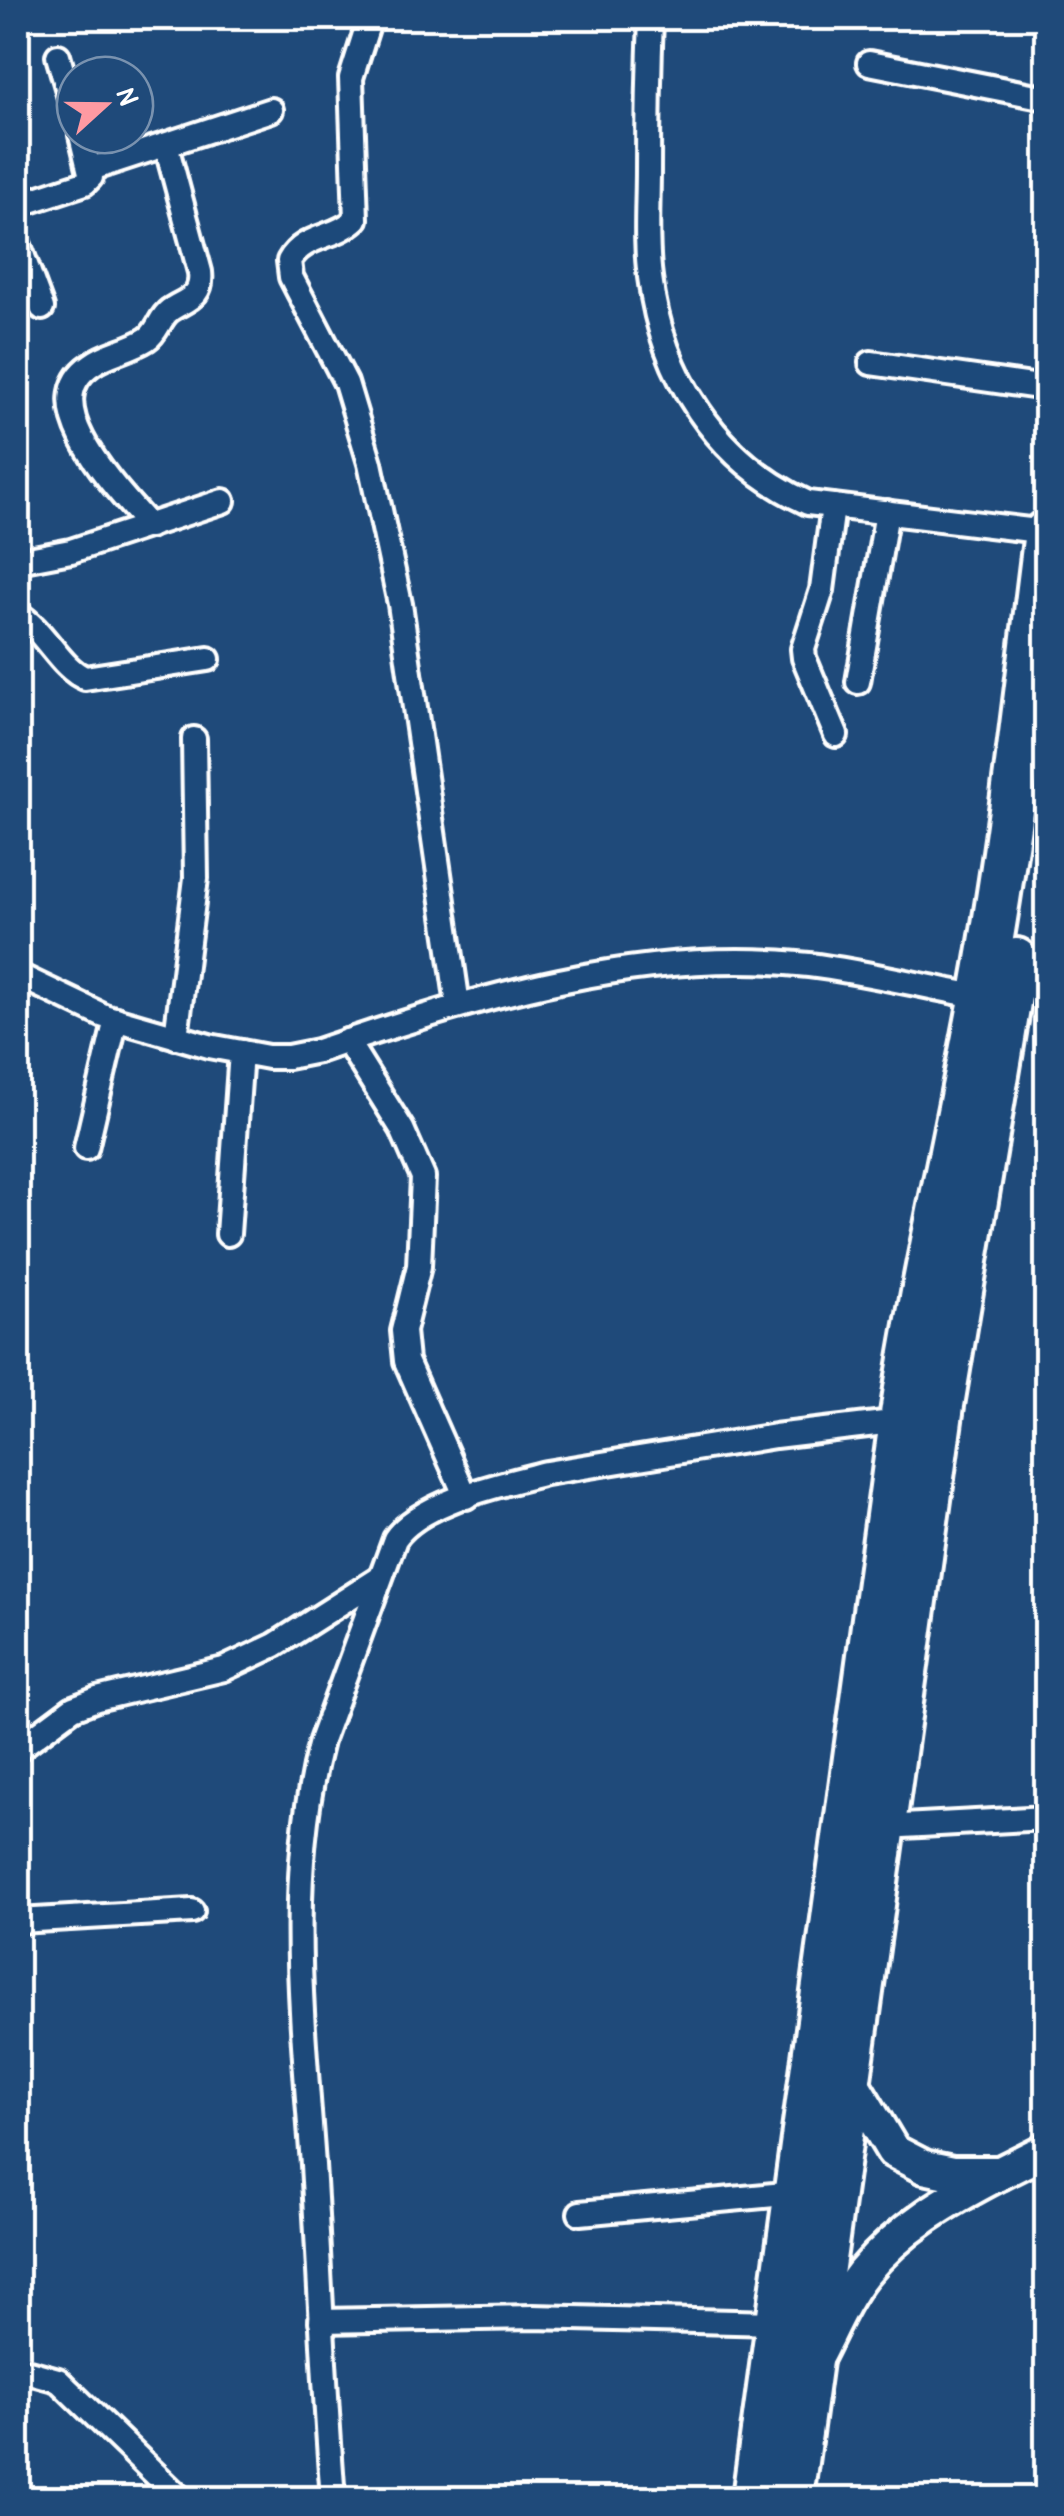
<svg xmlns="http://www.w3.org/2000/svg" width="1064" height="2516" font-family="'Patrick Hand',sans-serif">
	<rect width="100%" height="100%" fill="#1f4a7a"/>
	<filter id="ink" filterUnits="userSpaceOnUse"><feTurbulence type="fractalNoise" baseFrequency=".01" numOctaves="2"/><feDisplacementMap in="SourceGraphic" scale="20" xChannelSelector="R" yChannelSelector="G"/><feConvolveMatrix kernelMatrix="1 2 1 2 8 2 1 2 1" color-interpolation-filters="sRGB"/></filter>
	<g filter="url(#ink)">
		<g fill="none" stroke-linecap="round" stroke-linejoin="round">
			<g stroke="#fff" stroke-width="30">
				<g id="street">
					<path d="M370 18 351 78 356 219C335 239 304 234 289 261L291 277 346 383 370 463 400 604 458 1005"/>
					<path d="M651 18C649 68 648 119 648 170 648 205 645 242 650 277 662 376 716 461 808 503L1046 532"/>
					<path d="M58 56 75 115"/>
					<path d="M869 63 1046 98"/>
					<path d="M91 169 271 110"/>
					<path d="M18 205 85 183 91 177 81 135"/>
					<path d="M18 243 42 308"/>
					<path d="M871 363 1046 388"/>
					<path d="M833 506 822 590 803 649 804 658 836 735"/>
					<path d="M149 526C121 493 32 405 91 365 107 353 130 350 147 339 158 332 159 318 170 310 187 299 203 297 200 272L166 145"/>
					<path d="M18 561 71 551 223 501"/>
					<path d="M18 614C45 631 61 669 85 678L208 659"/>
					<path d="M858 682 887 512"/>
					<path d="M18 975 104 1016 209 1046 268 1057H288L318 1051C472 998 645 946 809 965 867 972 925 987 982 997"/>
					<path d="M176 1037 196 878 194 739"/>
					<path d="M347 1041 402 1129 423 1177 419 1266 403 1331 406 1361 466 1497"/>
					<path d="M86 1148 116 1019"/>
					<path d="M228 1234 241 1052"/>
					<path d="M18 1749 73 1708 97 1699 224 1669 275 1645 380 1578"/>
					<path d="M885 1827 1046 1818"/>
					<path d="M18 1921 192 1911"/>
					<path d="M580 2213 796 2193"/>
					<path d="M321 2321 533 2317 778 2323"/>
					<path d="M18 2369 58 2380 180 2498"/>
					<path d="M333 2498C324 2387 320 2276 313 2165 303 2024 285 1879 321 1741L395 1539C421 1501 503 1484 546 1473L775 1436 901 1421"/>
				</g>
			</g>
			<g stroke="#fff" stroke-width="40">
				<g id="secondary">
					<path d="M850 2079 893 2151 924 2167 953 2173H1000L1046 2150"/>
					<path d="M817 2355C831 2328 844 2297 863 2273 901 2227 948 2200 1000 2173"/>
				</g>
			</g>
			<g stroke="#fff" stroke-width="50">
				<g id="highway">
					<path d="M754 2498 901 1421C923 1274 958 1129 984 983 1011 834 1027 682 1046 532"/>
					<path d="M791 2498 942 1405 1016 960"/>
				</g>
			</g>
			<use href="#street" stroke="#1f4a7a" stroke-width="22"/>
			<use href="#secondary" stroke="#1f4a7a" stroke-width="32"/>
			<use href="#highway" stroke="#1f4a7a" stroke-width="42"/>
		</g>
	</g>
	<rect width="1064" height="2516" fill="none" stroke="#1f4a7a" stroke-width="60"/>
	<rect x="30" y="30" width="1004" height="2456" fill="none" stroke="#fff" stroke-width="4" filter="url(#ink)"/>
	<g transform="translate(105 105) rotate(69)"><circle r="48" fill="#1f4a7a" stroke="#7992af" stroke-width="2.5"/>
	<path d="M0-8L18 38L0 25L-18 38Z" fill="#ff9aa2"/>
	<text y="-15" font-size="28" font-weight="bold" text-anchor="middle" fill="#ffffff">N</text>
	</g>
</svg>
